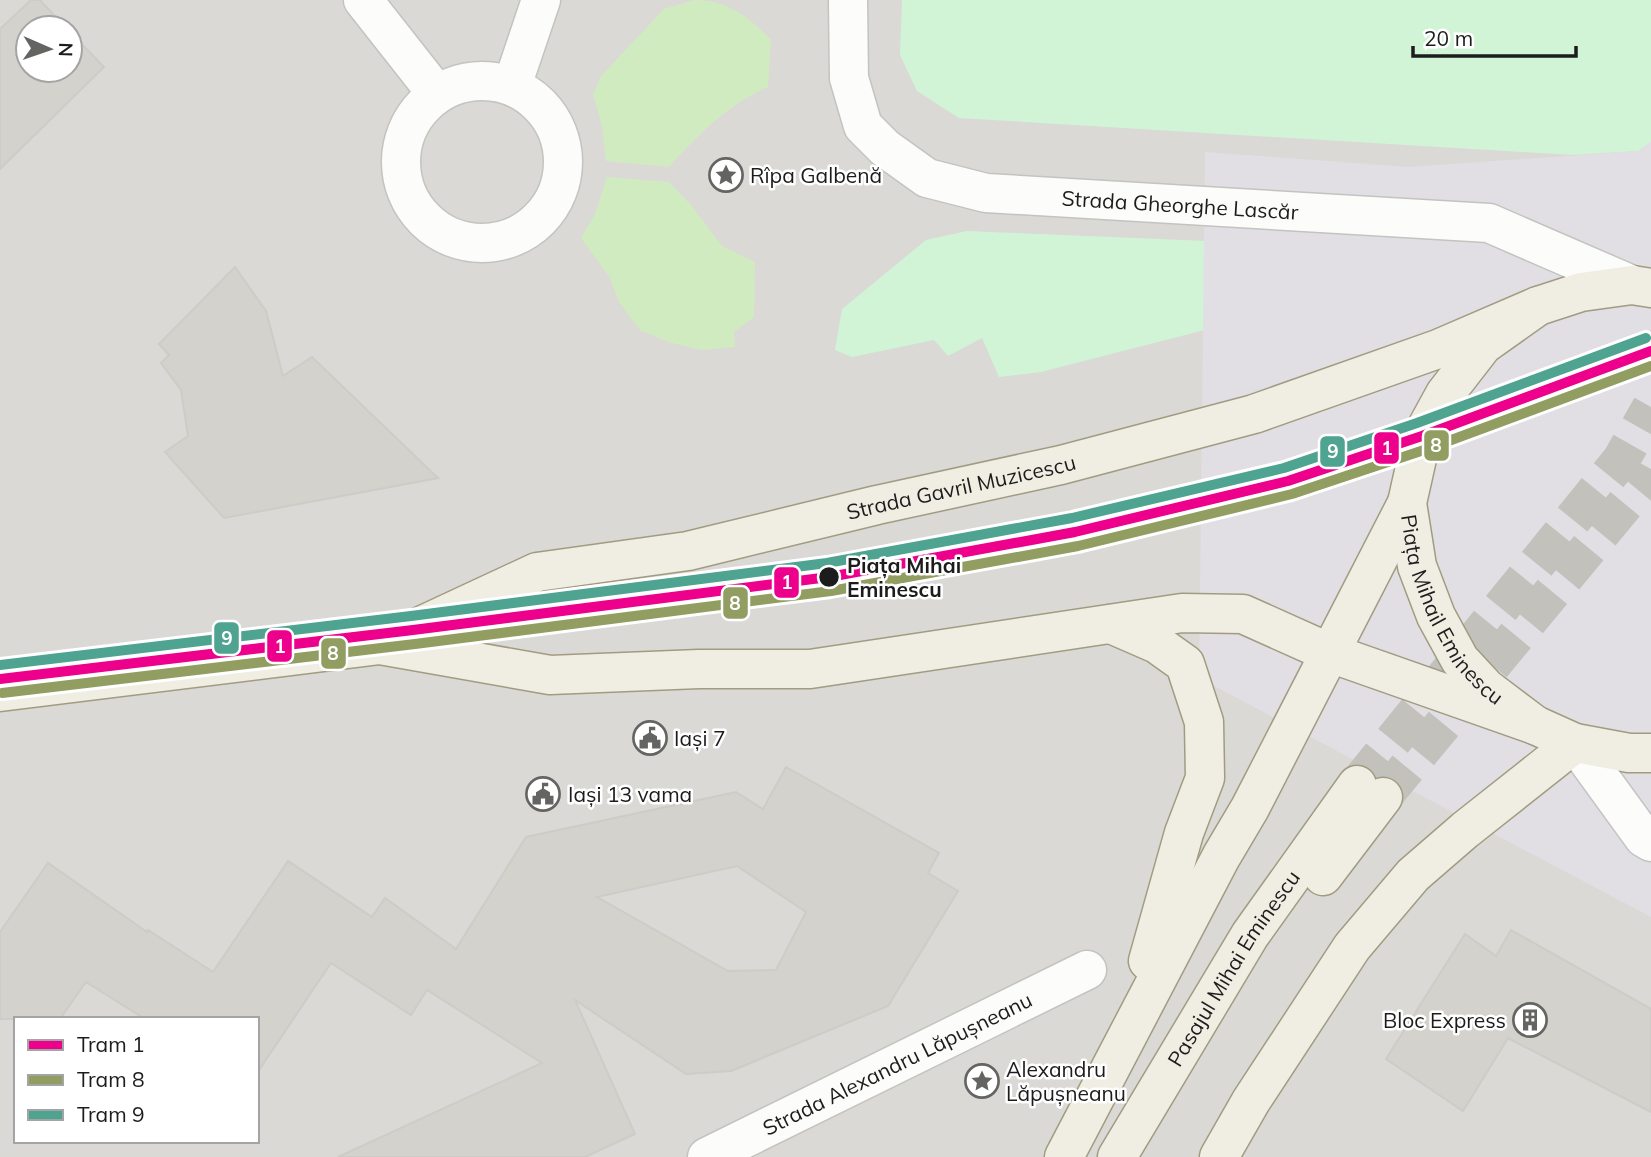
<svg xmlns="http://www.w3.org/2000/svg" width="1651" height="1157" font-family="Mulish,sans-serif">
	<rect width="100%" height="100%" fill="#ebeae4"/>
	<path fill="#dad9d6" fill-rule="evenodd" d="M0 0H1651V1157H0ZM28 28H70V70H28ZM16 1019H257V1141H16Z"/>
	<g fill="#d1ebc1">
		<path d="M695 0C728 0 750 18 771 40L768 87C729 103 697 136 669 167L606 161 602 126 593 94 602 75 664 9Z"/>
		<path d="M607 177 669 182 691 205 722 246 755 262 754 317 734 332 735 347 702 350 668 342 640 330 619 302 610 278 581 238 595 214Z"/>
	</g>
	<g fill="#d1f4d6">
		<path d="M902 0H1651V142L1638 151 1572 155 959 118 917 91 900 55Z"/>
		<path d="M967 231 1324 246 1330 298 1041 372 999 377 982 338 948 356 934 340 852 357 835 350 842 309 926 240Z"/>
	</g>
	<path fill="#e1dfe4" d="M1651 142V917L1199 678 1205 152 1408 167 1638 151Z"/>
	<g fill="#d4d2cc" stroke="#ceccc6" stroke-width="2" fill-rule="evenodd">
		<path d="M31 0H40L66 28H28V70H70V32L104 67 0 169V29Z"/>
		<path d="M235 267 266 311 283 376 312 357 438 478 224 518 165 452 188 436 181 390 161 363 169 355 159 344Z"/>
		<path d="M786 767 939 853 928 873 958 891 888 1006 731 1071 686 1074 575 1000 635 1134 585 1157H338L542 1063 427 990 411 1015 331 963 257 1073V1019H145L86 982 60 1019H0V932L48 863 147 932 148 930 213 972 288 861 372 917 385 898 456 949 526 837 736 792 763 809ZM737 866 806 912 776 970 728 971 597 897Z"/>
		<path d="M1511 930 1651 1009V1112L1508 1038 1463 1111 1386 1059 1465 934 1496 956Z"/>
	</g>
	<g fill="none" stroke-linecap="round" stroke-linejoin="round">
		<g stroke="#c2c1bc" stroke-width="38" stroke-dasharray="38 19" stroke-linecap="butt">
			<path d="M1357 785 1621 460 1651 407"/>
			<path d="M1383 797 1645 480 1651 469"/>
		</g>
		<g stroke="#c3c3c0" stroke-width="41">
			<g id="minor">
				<path d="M363 0 437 94"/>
				<path id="s1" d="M848 0 849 78 863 126 885 148 927 178 986 193 1489 223 1632 285"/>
				<circle cx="482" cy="162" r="81"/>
				<path d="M512 86 541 0"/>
				<path d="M1575 743 1644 838 1651 842"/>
				<path id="s2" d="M707 1157 1087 970"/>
			</g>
		</g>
		<g stroke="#a19c81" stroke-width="41">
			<g id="major">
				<path id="s3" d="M1651 288 1632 285 1581 292 1538 306 1483 345 1445 394 1422 436 1407 503 1417 566 1436 616 1460 660 1486 688 1535 725 1575 743 1629 753H1651"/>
				<path d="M1111 624 1157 644 1185 664 1204 722 1205 778 1184 833 1148 961"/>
				<path d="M380 645 550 675 699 669H810L1182 613 1243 614 1330 653 1535 725"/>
				<path id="s4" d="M0 692 380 645 537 572 688 551 877 505 1061 465 1254 414 1438 349 1538 306"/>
				<path d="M1323 876 1383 797"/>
				<path d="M1064 1157 1221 857 1250 808 1407 503"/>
				<path id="s5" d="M1117 1157 1250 935 1357 785"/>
				<path d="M1219 1157 1251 1101 1352 947 1413 875 1465 830 1575 743"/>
			</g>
		</g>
		<use href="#minor" stroke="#fcfcfb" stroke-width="38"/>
		<use href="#major" stroke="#f0ede3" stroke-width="38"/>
		<g stroke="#fff" stroke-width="16">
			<path id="tram-1" d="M0 679 413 630 829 577 1075 532 1288 481 1422 436 1651 351"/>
		</g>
		<g stroke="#fff" stroke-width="16">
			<path id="tram-2" d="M2 693 415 644 831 591 1078 546 1292 494 1427 449 1651 366"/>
		</g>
		<g stroke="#fff" stroke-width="16">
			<path id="tram-3" d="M0 665 411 616 827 563 1072 518 1284 468 1417 423 1646 338"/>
		</g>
		<use href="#tram-1" stroke="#ec008c" stroke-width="10"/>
		<use href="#tram-2" stroke="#929d62" stroke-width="10"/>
		<use href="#tram-3" stroke="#4ea391" stroke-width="10"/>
	</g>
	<defs>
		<g id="sight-ring" transform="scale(1.75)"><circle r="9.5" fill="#fff" stroke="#646462" stroke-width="1.5"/><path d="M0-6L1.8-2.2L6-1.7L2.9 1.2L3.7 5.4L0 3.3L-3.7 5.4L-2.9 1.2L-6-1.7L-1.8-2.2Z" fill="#646462"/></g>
		<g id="civic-ring" transform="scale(1.75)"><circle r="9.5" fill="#fff" stroke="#646462" stroke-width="1.5"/><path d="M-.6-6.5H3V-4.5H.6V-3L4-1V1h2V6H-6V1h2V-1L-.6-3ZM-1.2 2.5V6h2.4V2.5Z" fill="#646462"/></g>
		<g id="building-ring" transform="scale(1.75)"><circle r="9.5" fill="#fff" stroke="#646462" stroke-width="1.5"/><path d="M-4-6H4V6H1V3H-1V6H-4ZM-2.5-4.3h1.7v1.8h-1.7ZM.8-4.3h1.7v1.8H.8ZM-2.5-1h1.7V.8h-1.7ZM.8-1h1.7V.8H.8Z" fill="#646462"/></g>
	</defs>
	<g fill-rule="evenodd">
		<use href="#sight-ring" x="726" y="175"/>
		<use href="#civic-ring" x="650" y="738"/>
		<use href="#civic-ring" x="543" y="794"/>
		<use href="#building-ring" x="1530" y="1020"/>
		<use href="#sight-ring" x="982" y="1081"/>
	</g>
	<circle fill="#1c1c1c" stroke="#fff" stroke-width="2.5" cx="829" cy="577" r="11"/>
	<g text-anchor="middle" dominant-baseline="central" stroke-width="5" stroke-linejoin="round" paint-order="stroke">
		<g font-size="21" fill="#1c1c1c" stroke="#fff" text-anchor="start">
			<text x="750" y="175">Rîpa Galbenă</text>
			<text x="674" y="738">Iași 7</text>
			<text x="568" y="794">Iași 13 vama</text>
			<text x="1506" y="1020" text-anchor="end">Bloc Express</text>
			<text x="1006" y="1069">Alexandru<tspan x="1006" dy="24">Lăpușneanu</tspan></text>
		</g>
		<g font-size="21" fill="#1c1c1c" stroke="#fff">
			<text stroke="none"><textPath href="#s1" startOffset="466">Strada Gheorghe Lascăr</textPath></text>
			<text stroke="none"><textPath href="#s4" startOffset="989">Strada Gavril Muzicescu</textPath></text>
			<text stroke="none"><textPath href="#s3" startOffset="480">Piața Mihail Eminescu</textPath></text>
			<text stroke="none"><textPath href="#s5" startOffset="222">Pasajul Mihai Eminescu</textPath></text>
			<text stroke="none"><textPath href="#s2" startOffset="212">Strada Alexandru Lăpușneanu</textPath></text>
		</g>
		<g font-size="21" font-weight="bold" fill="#1c1c1c" stroke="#fff" text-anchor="start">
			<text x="847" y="565">Piața Mihai<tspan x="847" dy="24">Eminescu</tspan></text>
		</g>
	</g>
	<g stroke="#fff" stroke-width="2.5">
		<rect x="1423" y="429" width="27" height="33" rx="7" fill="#929d62"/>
		<rect x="1373" y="431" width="27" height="34" rx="7" fill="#ec008c"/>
		<rect x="1319" y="435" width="27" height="33" rx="7" fill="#4ea391"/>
		<rect x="773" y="566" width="27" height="33" rx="7" fill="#ec008c"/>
		<rect x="722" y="586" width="27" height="34" rx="7" fill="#929d62"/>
		<rect x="213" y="621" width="27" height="34" rx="7" fill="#4ea391"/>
		<rect x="266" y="629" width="27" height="34" rx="7" fill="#ec008c"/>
		<rect x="320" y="637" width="27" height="33" rx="7" fill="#929d62"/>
	</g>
	<g font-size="19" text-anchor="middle" font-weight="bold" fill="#fff">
		<text x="1436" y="452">8</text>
		<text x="1387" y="455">1</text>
		<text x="1333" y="458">9</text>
		<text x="787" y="589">1</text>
		<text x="735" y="610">8</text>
		<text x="227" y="645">9</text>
		<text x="280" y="653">1</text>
		<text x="333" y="660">8</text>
	</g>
	<rect x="14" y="1017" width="245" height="126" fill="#ffffff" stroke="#a4a4a4" stroke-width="2"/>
	<rect x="28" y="1040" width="35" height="10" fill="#ec008c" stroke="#a4a4a4" stroke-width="2"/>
	<text x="77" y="1052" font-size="21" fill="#1c1c1c">Tram 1</text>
	<rect x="28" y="1075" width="35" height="10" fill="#929d62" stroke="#a4a4a4" stroke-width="2"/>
	<text x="77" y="1087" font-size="21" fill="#1c1c1c">Tram 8</text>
	<rect x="28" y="1110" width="35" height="10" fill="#4ea391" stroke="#a4a4a4" stroke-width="2"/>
	<text x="77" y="1122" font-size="21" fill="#1c1c1c">Tram 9</text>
	<g transform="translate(49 49) rotate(92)"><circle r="33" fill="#ffffff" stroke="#a4a4a4" stroke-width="2"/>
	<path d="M0-5L12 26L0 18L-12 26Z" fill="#646462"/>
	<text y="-10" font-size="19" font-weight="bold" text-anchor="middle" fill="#1c1c1c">N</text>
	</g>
	<path d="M1413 46v10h163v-10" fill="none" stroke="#1c1c1c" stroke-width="3.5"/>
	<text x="1424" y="46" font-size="21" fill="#1c1c1c" stroke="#ffffff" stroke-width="5" paint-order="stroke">20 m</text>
</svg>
